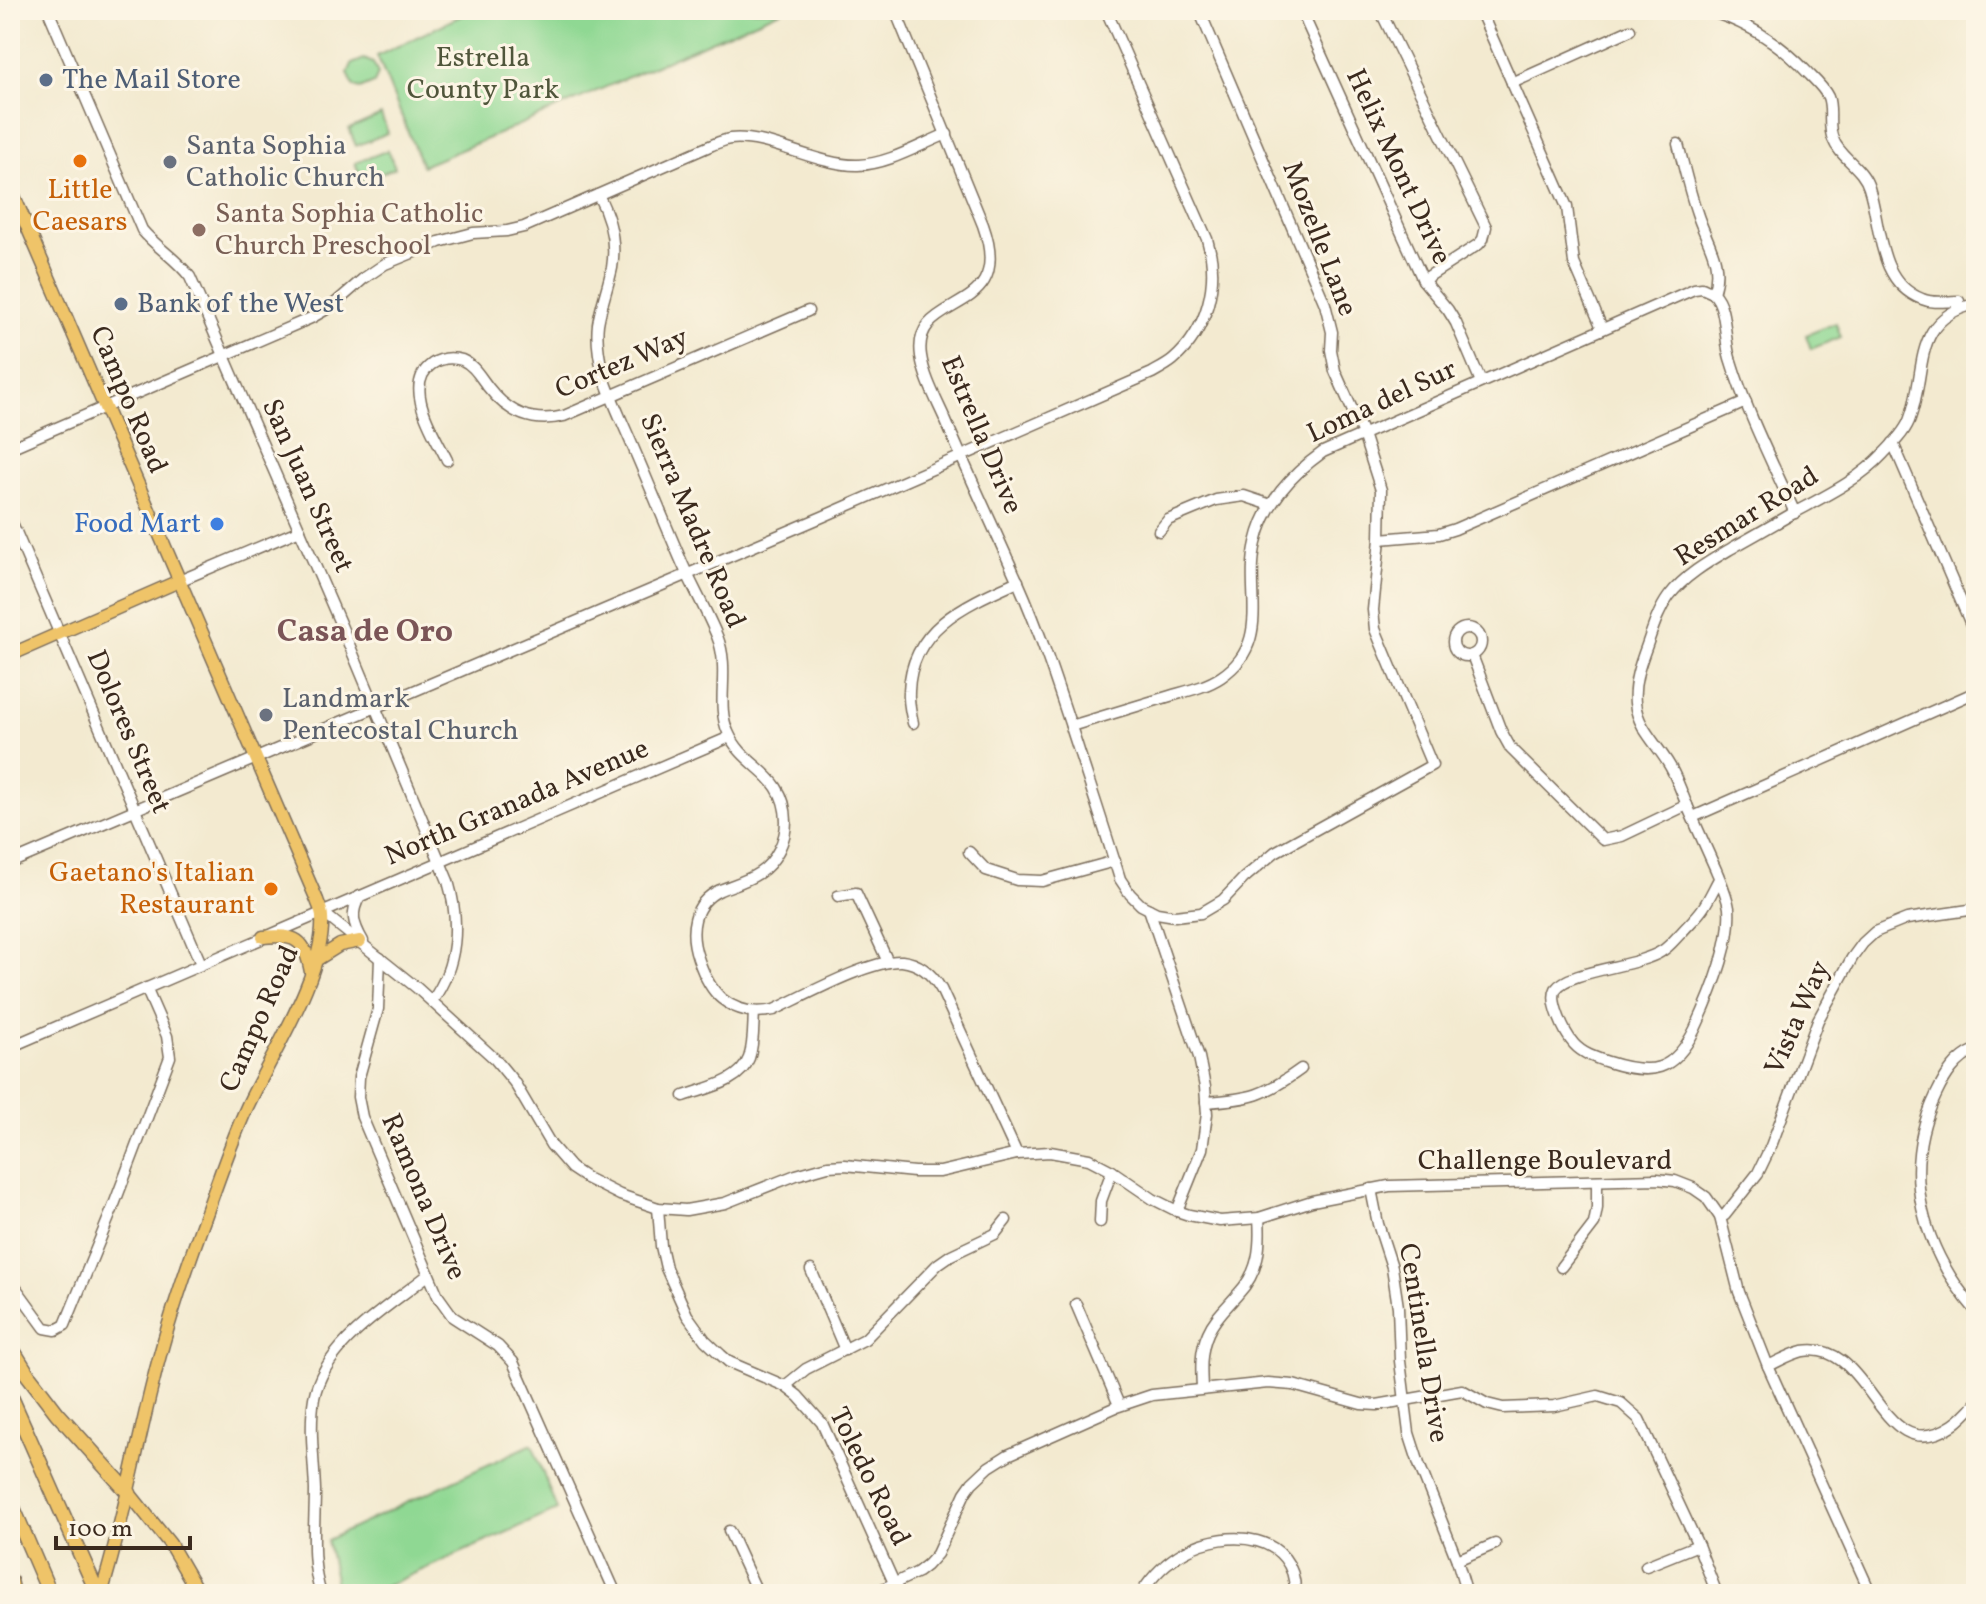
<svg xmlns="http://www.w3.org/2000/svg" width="1986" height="1604" font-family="Vollkorn,serif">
	<rect width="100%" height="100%" fill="#fcf5e5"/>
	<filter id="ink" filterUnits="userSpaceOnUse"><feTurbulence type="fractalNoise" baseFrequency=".0125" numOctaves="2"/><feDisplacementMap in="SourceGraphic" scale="16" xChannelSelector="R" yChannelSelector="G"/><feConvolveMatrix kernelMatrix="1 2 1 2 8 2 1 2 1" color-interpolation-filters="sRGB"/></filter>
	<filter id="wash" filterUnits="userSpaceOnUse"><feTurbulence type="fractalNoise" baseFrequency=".006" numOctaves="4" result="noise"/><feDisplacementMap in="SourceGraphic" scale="32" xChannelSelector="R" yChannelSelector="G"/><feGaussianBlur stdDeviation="1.8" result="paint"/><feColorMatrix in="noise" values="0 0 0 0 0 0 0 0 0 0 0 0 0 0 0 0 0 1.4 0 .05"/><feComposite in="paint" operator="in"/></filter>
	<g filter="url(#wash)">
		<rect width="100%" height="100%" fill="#f3ead0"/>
		<g fill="#8fd893" stroke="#658158" stroke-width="2">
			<path d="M473 10H783C662 61 544 116 422 166L377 56Z"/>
			<path d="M364 59 373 63 378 74 374 83 360 89 354 87 348 73 352 64Z"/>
			<path d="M381 115 388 133 356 146 349 129Z"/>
			<path d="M388 150 395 168 363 181 355 163Z"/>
			<path d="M1836 323 1841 337 1811 349 1806 335Z"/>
			<path d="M532 1444 557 1510 368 1594H338L327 1540Z"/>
		</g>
	</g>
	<g filter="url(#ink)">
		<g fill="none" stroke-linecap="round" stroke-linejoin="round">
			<g stroke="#7b6d5c" stroke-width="13">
				<g id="minor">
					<path d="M48 10 142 230C157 248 177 259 190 277L343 630 448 881C460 922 458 965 432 1001"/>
					<path d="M895 10 983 225C1017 321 911 290 921 356 924 377 936 399 945 419 968 473 993 526 1017 580 1042 636 1060 693 1079 751 1093 794 1107 836 1120 879L1130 894 1141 905 1157 913 1175 916 1201 913 1223 900 1244 878 1275 852 1432 765 1375 629 1373 610 1380 539 1381 490 1363 434 1335 371 1331 350 1332 332 1325 304 1199 10"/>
					<path d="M1301 10 1423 280 1448 310 1456 323 1481 382"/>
					<path d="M1380 10 1486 227 1483 239 1479 244 1423 280"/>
					<path d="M1480 10 1567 207 1574 263 1602 328"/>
					<path d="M1705 10C1745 21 1780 43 1808 73 1815 80 1824 88 1828 97 1833 110 1827 125 1833 139 1840 158 1863 167 1869 188 1881 225 1877 282 1922 299 1933 304 1947 301 1959 301L1958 309"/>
					<path d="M1512 83 1630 30"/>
					<path d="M1678 144C1684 167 1689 190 1697 213 1706 242 1724 261 1713 293"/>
					<path d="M598 195C610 217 616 243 612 268 608 287 601 305 598 324 596 341 599 358 603 374 611 399 623 423 633 447 650 486 666 526 683 565 694 589 707 612 717 636 731 670 715 703 728 732 744 770 785 771 786 821 786 840 776 862 759 873 747 881 733 885 720 890 692 903 689 932 698 958 703 973 710 989 722 999 737 1011 756 1014 774 1010 804 996 871 959 902 961 920 963 932 974 941 989L1017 1154"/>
					<path d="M1713 293C1727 306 1724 339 1730 358 1746 411 1772 462 1795 513"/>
					<path d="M1893 443 1976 636"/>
					<path d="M10 448 311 318 332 306 363 279 385 264 439 242 473 233 507 231 524 227 712 145C717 143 724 140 730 139 767 134 817 166 858 165 889 164 919 145 947 134"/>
					<path d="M447 460C435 435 401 386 432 364 441 358 452 357 462 360 474 365 480 377 488 387 508 413 532 424 564 416L808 311"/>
					<path d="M10 518 201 964"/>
					<path d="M1159 531 1168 520 1216 500 1244 496 1271 505"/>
					<path d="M1380 539 1439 534 1455 529 1746 402"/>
					<path d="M179 581 300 530"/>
					<circle cx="1467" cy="642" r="14"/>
					<path d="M1472 655 1501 731 1511 749 1603 840 1622 836 1687 805"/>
					<path d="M913 723C911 713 908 702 909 691 911 627 967 604 1018 581"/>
					<path d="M1071 726C1104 716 1137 706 1170 696 1187 691 1206 687 1221 677 1273 642 1244 592 1256 543 1265 503 1291 475 1323 452L1694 289 1702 288 1713 293"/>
					<path d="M1693 817 1976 692"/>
					<path d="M969 852 986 870 1017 880 1042 881 1115 861"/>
					<path d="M10 863 822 517 1152 373C1159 369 1167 365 1173 360 1208 330 1220 281 1207 239L1106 10"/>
					<path d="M1719 879C1714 888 1709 899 1703 908 1697 917 1688 925 1681 933 1675 939 1669 947 1662 951 1638 967 1569 970 1556 989 1549 1001 1565 1034 1574 1044 1583 1054 1596 1058 1608 1062 1652 1076 1674 1072 1695 1029 1711 995 1732 945 1729 908 1727 895 1721 882 1716 870 1706 848 1696 825 1686 803 1682 793 1678 782 1673 772 1662 748 1638 731 1635 703 1633 683 1640 664 1647 645 1653 628 1658 611 1669 596 1685 575 1710 561 1732 548 1752 537 1771 526 1790 515 1823 497 1858 481 1884 453 1893 444 1904 433 1909 421 1928 374 1909 318 1976 304"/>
					<path d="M360 896C350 913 353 924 363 941"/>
					<path d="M838 896 856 893 888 962"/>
					<path d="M1149 909 1199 1057 1205 1087 1207 1114 1202 1149 1177 1211"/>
					<path d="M322 912 417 988 495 1059 514 1082 551 1145 571 1168 586 1178 620 1195 658 1208 686 1210 725 1203 796 1175 828 1166 845 1165 914 1172H940L1017 1154 1050 1152 1089 1159 1112 1171 1153 1199 1177 1211 1189 1215 1220 1221 1259 1218 1312 1201 1389 1186 1657 1179 1675 1181 1693 1188 1706 1197 1720 1217 1739 1292 1768 1366 1871 1594"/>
					<path d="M380 958 378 1009 359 1077 358 1097 362 1117 438 1296 453 1317 498 1346 513 1362 616 1594"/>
					<path d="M10 1047 730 737"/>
					<path d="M1976 1050C1956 1058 1945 1076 1936 1095 1899 1172 1923 1249 1976 1311"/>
					<path d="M684 1096C706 1088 740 1083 749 1058 754 1044 753 1026 754 1012"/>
					<path d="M1206 1102C1251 1099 1264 1096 1301 1069"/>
					<path d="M1371 1189 1378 1224 1392 1267 1398 1307 1400 1361 1409 1433 1419 1464 1457 1560 1467 1594"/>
					<path d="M658 1208 661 1246 666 1268 687 1315 705 1340 721 1355 729 1362 785 1386 798 1396 822 1423 899 1594"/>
					<path d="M1720 1217 1725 1215 1758 1173 1771 1146 1818 1020 1852 958 1863 943 1875 932 1907 919 1976 909"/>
					<path d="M1100 1222 1101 1201 1112 1171"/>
					<path d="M1561 1267 1594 1224 1597 1208V1181"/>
					<path d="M811 1270 845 1350"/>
					<path d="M10 1280 45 1328 56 1330 65 1325 112 1210 170 1057 167 1036 146 988"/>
					<path d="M1076 1304 1119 1405"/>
					<path d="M1768 1366C1779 1361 1791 1354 1803 1351 1873 1338 1879 1474 1953 1425 1962 1419 1969 1411 1976 1403"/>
					<path d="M785 1386 806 1369 865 1339 938 1264 951 1255 995 1234 1006 1220"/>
					<path d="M1202 1388C1201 1369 1200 1351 1208 1333 1215 1317 1227 1307 1238 1294 1259 1272 1261 1247 1259 1218"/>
					<path d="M729 1531 758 1594"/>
					<path d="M1457 1560 1495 1544"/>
					<path d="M1646 1566 1698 1545"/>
					<path d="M321 1594C310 1562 315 1524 315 1490 314 1460 309 1428 314 1398 325 1343 387 1308 428 1275"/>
					<path d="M872 1594 918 1572 927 1565 937 1554 965 1493 972 1483 989 1467 1008 1455 1116 1407 1152 1395 1268 1383 1293 1385 1361 1404 1377 1405 1462 1390 1487 1404 1503 1408 1554 1406 1598 1396 1621 1403 1639 1419 1698 1545 1717 1594"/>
					<path d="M1141 1594C1152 1576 1167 1561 1186 1551 1228 1528 1297 1533 1295 1594"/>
				</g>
			</g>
			<g stroke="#7b6d5c" stroke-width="15">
				<g id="major">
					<path d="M10 187 317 900C319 906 322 911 322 917 326 972 270 1057 247 1107 232 1140 220 1175 208 1209 187 1266 167 1323 153 1382 135 1453 123 1524 101 1594"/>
					<path d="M10 655 179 581"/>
					<path d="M263 937C296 934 305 939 311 972"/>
					<path d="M316 960 340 945 360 941"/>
					<path d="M129 1493 170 1544 199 1594"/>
				</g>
			</g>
			<g stroke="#7b6d5c" stroke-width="17">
				<g id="highway">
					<path d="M10 1346 28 1375 57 1413 129 1493"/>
					<path d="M10 1395 98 1594"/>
					<path d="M10 1501 50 1594"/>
					<path d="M10 1580 13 1594"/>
				</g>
			</g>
			<use href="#minor" stroke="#fff" stroke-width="10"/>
			<use href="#major" stroke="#efc469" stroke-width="12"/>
			<use href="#highway" stroke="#efc469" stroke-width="14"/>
		</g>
	</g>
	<g fill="#5c6f8a" stroke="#fcf5e5" stroke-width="3">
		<circle cx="46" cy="80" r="8"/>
		<circle cx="121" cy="304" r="8"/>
	</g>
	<g fill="#e8710a" stroke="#fcf5e5" stroke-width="3">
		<circle cx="80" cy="161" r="8"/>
		<circle cx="271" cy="889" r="8"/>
	</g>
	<g fill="#6b7280" stroke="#fcf5e5" stroke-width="3">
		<circle cx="170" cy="162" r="8"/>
		<circle cx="266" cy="715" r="8"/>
	</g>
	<circle fill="#8d6e63" stroke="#fcf5e5" stroke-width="3" cx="199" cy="230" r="8"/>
	<circle fill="#3f7fe0" stroke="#fcf5e5" stroke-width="3" cx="217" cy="524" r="8"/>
	<g text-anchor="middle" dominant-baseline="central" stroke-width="6" stroke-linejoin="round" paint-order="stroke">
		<g font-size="28" fill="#50563b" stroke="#fcf5e5">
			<text x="483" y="58">Estrella<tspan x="483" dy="32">County Park</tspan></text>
		</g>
		<g font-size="28" fill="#4e5e75" stroke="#fcf5e5" text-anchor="start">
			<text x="62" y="80">The Mail Store</text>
			<text x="137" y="304">Bank of the West</text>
		</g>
		<g font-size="28" fill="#5b616d" stroke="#fcf5e5" text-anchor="start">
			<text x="186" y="146">Santa Sophia<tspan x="186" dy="32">Catholic Church</tspan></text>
			<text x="282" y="699">Landmark<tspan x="282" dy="32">Pentecostal Church</tspan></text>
		</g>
		<g font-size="28" fill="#3b2a1e" stroke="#fcf5e5">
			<text transform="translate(1398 167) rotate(65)">Helix Mont Drive</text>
			<text transform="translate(1319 239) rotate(69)">Mozelle Lane</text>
			<text transform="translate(622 364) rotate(-23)">Cortez Way</text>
			<text transform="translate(128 400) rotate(67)">Campo Road</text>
			<text transform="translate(1382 402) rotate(-25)">Loma del Sur</text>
			<text transform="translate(981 435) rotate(67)">Estrella Drive</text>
			<text transform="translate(307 486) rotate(66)">San Juan Street</text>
			<text transform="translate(1747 517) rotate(-32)">Resmar Road</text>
			<text transform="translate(692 521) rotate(67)">Sierra Madre Road</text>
			<text transform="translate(128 732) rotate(67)">Dolores Street</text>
			<text transform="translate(517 803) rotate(-23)">North Granada Avenue</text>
			<text transform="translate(1798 1018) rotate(-66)">Vista Way</text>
			<text transform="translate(260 1019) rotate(-66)">Campo Road</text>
			<text x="1545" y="1161">Challenge Boulevard</text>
			<text transform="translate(423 1197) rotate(67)">Ramona Drive</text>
			<text transform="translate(1423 1343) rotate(81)">Centinella Drive</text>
			<text transform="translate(869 1477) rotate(64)">Toledo Road</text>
		</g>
		<g font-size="28" fill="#c56008" stroke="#fcf5e5">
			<text x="80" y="190">Little<tspan x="80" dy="32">Caesars</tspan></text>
			<text x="255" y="873" text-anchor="end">Gaetano's Italian<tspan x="255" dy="32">Restaurant</tspan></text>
		</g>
		<g font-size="28" fill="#785e54" stroke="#fcf5e5" text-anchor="start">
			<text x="215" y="214">Santa Sophia Catholic<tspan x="215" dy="32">Church Preschool</tspan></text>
		</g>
		<g font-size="28" fill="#366cbe" stroke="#fcf5e5" text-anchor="end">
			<text x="201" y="524">Food Mart</text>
		</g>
		<g font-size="32" font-weight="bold" fill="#7b5557" stroke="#fcf5e5">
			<text x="365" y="633">Casa de Oro</text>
		</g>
	</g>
	<rect width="1986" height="1604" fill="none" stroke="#fcf5e5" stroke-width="40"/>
	<path d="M56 1536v12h134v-12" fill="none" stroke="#3b2a1e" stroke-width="4"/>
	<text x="68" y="1536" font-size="24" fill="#3b2a1e" stroke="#fcf5e5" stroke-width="6" paint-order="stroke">100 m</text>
</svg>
